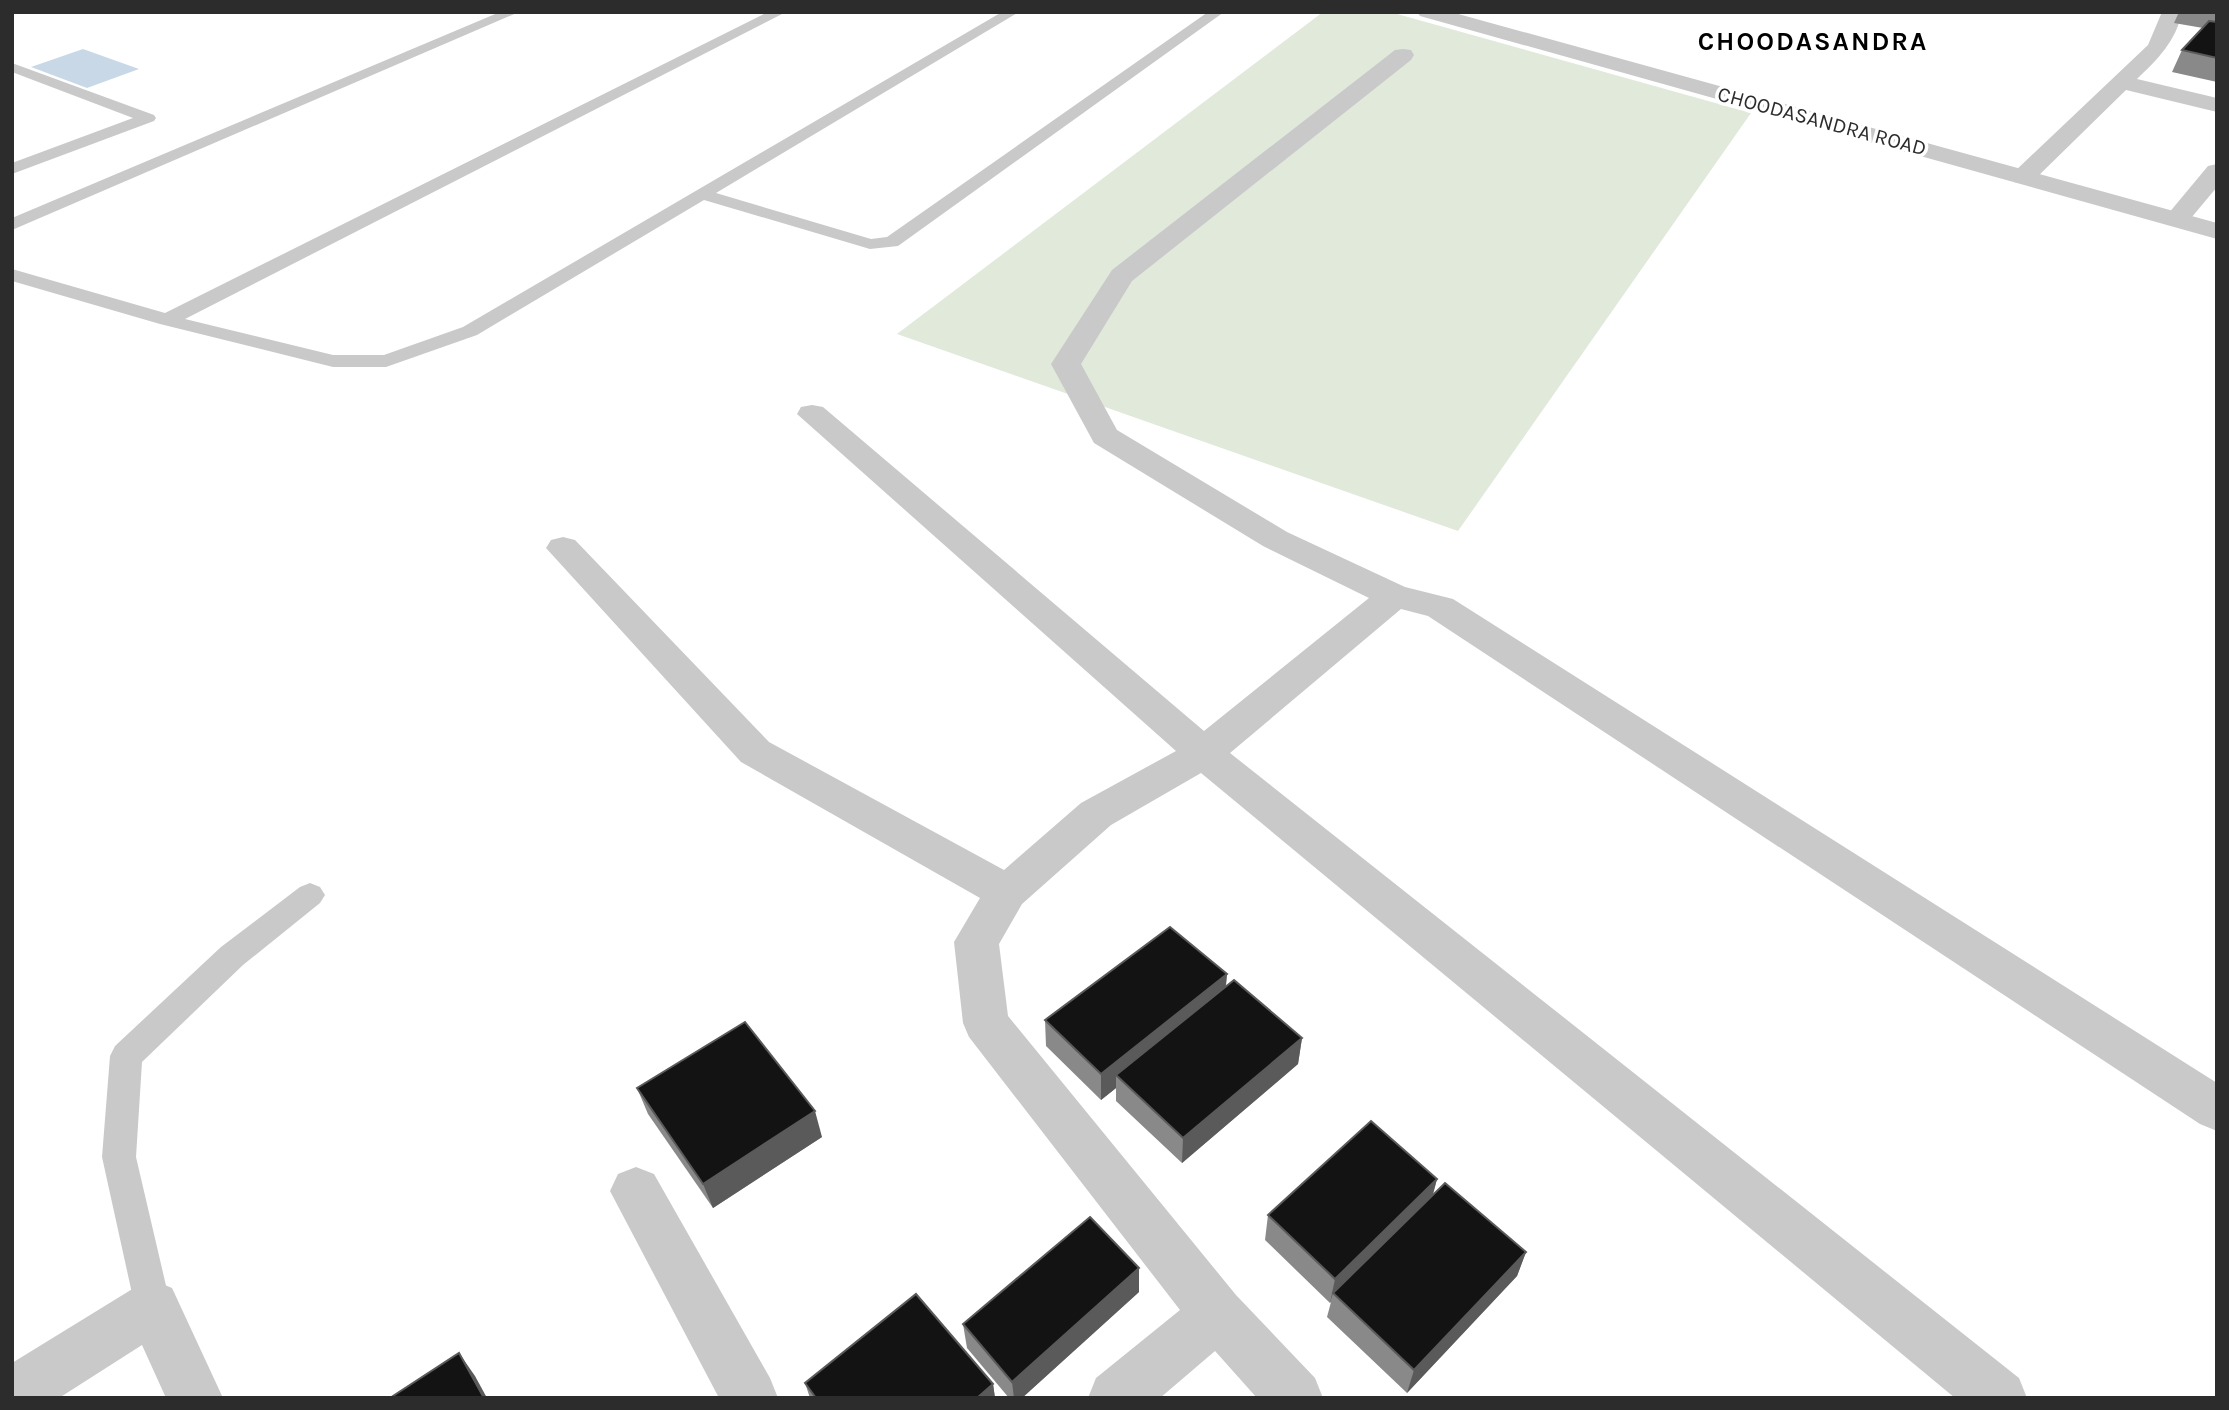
<svg xmlns="http://www.w3.org/2000/svg" width="2229" height="1410" font-family="Karla,sans-serif">
	<rect width="100%" height="100%" fill="#fff"/>
	<path fill="#e1e9db" d="M1323 12H1390L1751 113 1458 531 897 334Z"/>
	<path fill="#c9d8e7" d="M83 49 139 69 87 88 31 67Z"/>
	<g fill="none" stroke-linecap="round" stroke-linejoin="round">
		<g fill="#c9c9c9" fill-rule="evenodd">
			<path d="M500 12H519L12 230V218Z"/>
			<path d="M768 12H786L185 319 333 355H384L463 327 1002 12H1019L716 193 871 239 887 237 1208 12H1224L898 246 870 249 704 200 477 335 386 367H333L160 324 12 281V269L165 313Z"/>
			<path d="M12 63 154 115 156 118 154 121 12 174V163L133 118 12 72Z"/>
			<path d="M310 883 320 887 325 895 320 903 243 965 142 1062 136 1157 171 1307 166 1320 153 1325 140 1320 135 1307 102 1157 110 1056 115 1046 221 947 300 887Z"/>
		</g>
		<g fill="#c9c9c9" fill-rule="evenodd">
			<path d="M2162 12H2182C2176 41 2158 59 2137 79L2217 98V112L2126 90 2032 182 2023 184 2014 182 2011 177 2014 172 2148 45Z"/>
			<path d="M1403 49 1411 50 1414 55 1411 60 1132 281 1081 364 1117 430 1287 532 1405 587 1453 599 2217 1083V1131L2200 1124 1428 616 1401 609 1230 753 2019 1378 2027 1398H1955L1201 773 1111 825 1022 904 999 944 1008 1016 1236 1295 1315 1378 1323 1398H1257L1215 1351 1160 1398H1088L1096 1378 1180 1310 969 1037 963 1023 954 942 980 898 741 762 546 548 551 540 563 537 575 540 769 742 1004 870 1081 803 1176 751 797 414 801 407 812 405 823 407 1204 731 1369 598 1263 546 1094 443 1051 364 1112 270 1395 50Z"/>
			<path d="M2217 164V187L2186 224 2177 227 2168 224 2164 219 2168 214 2208 166Z"/>
			<path d="M636 1167 654 1174 770 1378 778 1398H719L610 1191 618 1174Z"/>
			<path d="M153 1280 172 1288 223 1398H166L142 1345 59 1398H12V1363L134 1288Z"/>
		</g>
		<path fill="#c9c9c9" fill-rule="evenodd" d="M1417 12H1451L2217 223V239L1420 16Z"/>
	</g>
	<g fill="#898989">
		<path d="M2179 12H2217V82L2172 72 2182 50 2203 28 2174 23Z"/>
		<path d="M1227 974 1226 987 1302 1038 1298 1064 1182 1163 1116 1101V1088L1101 1100 1046 1046 1045 1020Z"/>
		<path d="M637 1088 822 1137 713 1208 648 1114Z"/>
		<path d="M1437 1179 1433 1195 1526 1252 1517 1276 1407 1393 1327 1317 1331 1302 1330 1303 1265 1240 1268 1215Z"/>
		<path d="M1139 1292 1022 1398H1009L967 1348 963 1324Z"/>
		<path d="M805 1383 993 1384 995 1398H810Z"/>
	</g>
	<g fill="#5a5a5a">
		<path d="M1227 974 1224 1001 1116 1075V1088L1101 1100V1074Z"/>
		<path d="M1302 1038 1298 1064 1182 1163 1183 1138Z"/>
		<path d="M815 1111 822 1137 713 1208 703 1184Z"/>
		<path d="M1437 1179 1430 1204 1333 1293 1330 1303 1335 1279Z"/>
		<path d="M1526 1252 1517 1276 1407 1393 1414 1370Z"/>
		<path d="M1139 1268V1292L1022 1398H1014L1012 1382Z"/>
		<path d="M459 1353 475 1376 487 1398H484Z"/>
		<path d="M993 1384 995 1398H977Z"/>
	</g>
	<g fill="#131313" stroke="#5a5a5a" stroke-width="2">
		<path d="M2209 21 2217 22V58L2182 50Z"/>
		<path d="M1170 927 1227 974 1101 1074 1045 1020Z"/>
		<path d="M1234 980 1302 1038 1183 1138 1116 1075Z"/>
		<path d="M745 1022 815 1111 703 1184 637 1088Z"/>
		<path d="M1371 1121 1437 1179 1335 1279 1268 1215Z"/>
		<path d="M1445 1183 1526 1252 1414 1370 1333 1293Z"/>
		<path d="M1090 1217 1139 1268 1012 1382 963 1324Z"/>
		<path d="M916 1294 993 1384 977 1398H816L805 1383Z"/>
		<path d="M459 1353 484 1398H390Z"/>
	</g>
	<g text-anchor="middle" dominant-baseline="central" stroke-width="7" stroke-linejoin="round" paint-order="stroke">
		<g font-size="21" fill="#2c2c2c" stroke="#fff">
			<text transform="translate(1822 121) rotate(15)">CHOODASANDRA ROAD</text>
		</g>
		<g font-size="26" font-weight="bold" letter-spacing="2" fill="#000" stroke="#fff">
			<text x="1813" y="41">CHOODASANDRA</text>
		</g>
	</g>
	<rect width="2229" height="1410" fill="none" stroke="#2c2c2c" stroke-width="28"/>
</svg>
